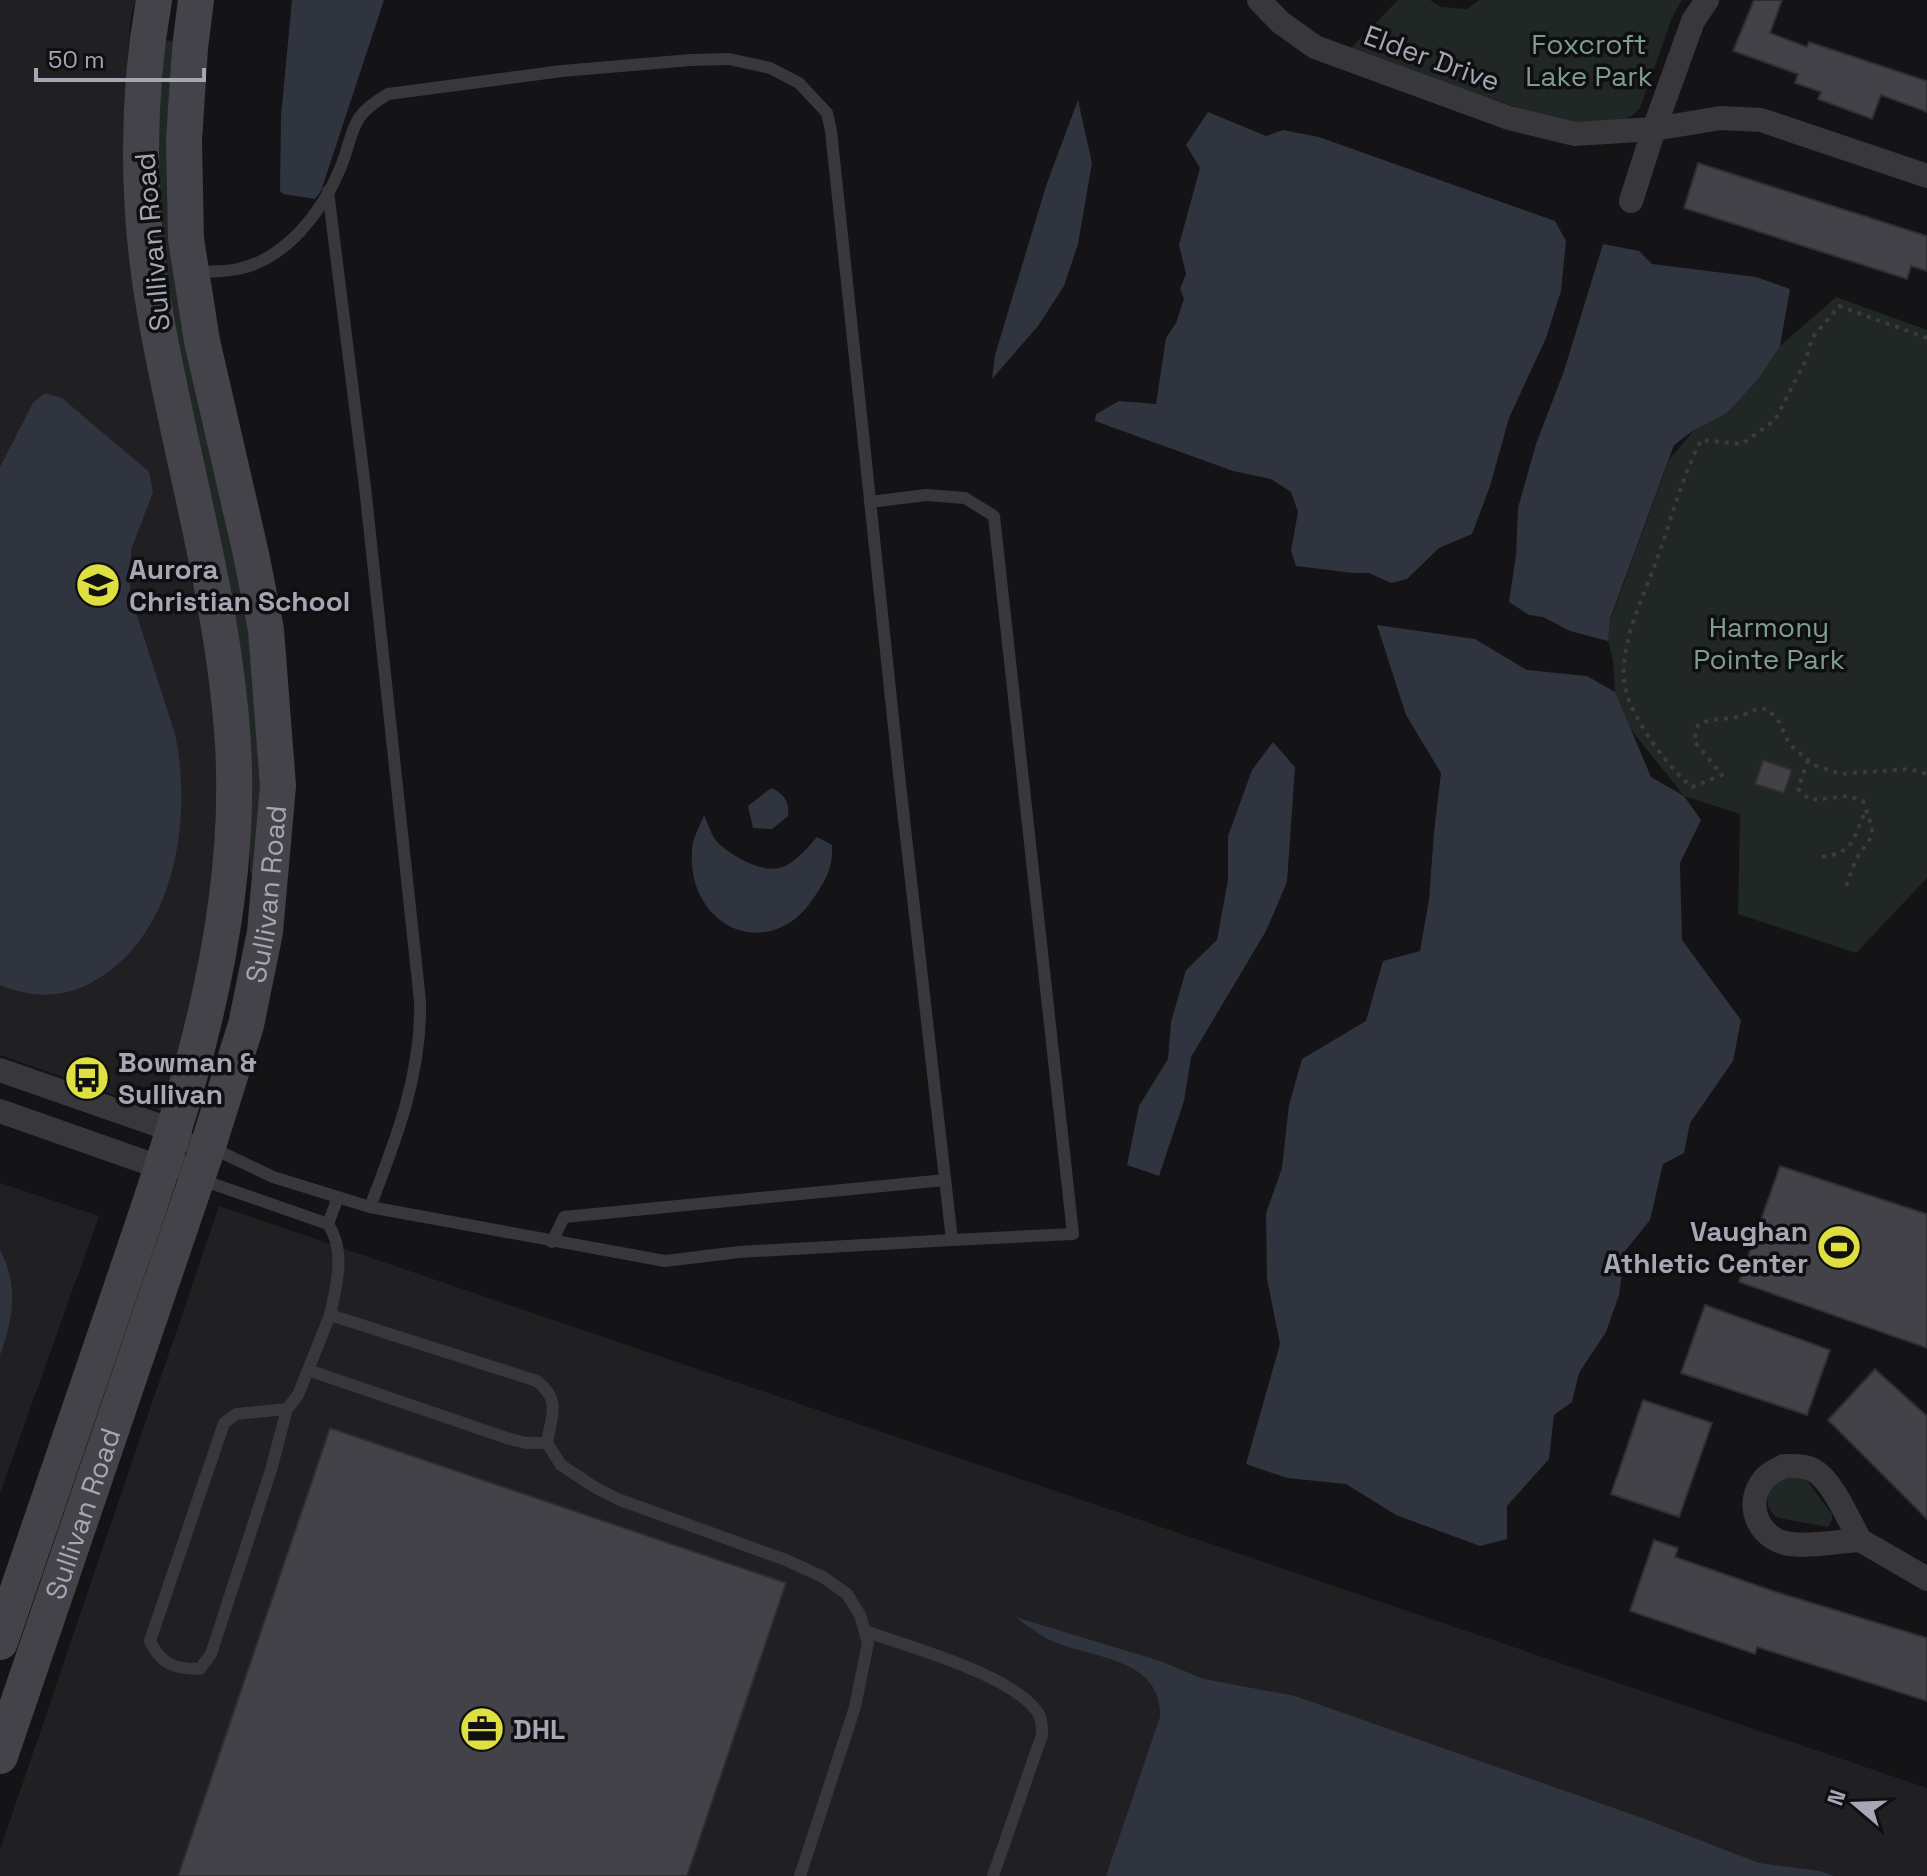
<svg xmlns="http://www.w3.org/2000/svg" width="1927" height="1876" font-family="'Space Grotesk',sans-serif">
	<rect width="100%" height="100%" fill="#141315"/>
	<g fill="#201f22">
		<path d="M0 0H135L130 22 124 156 207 652 218 771 212 886 192 999 163 1112 0 1055Z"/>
		<path d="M0 1183 99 1216 0 1493Z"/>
		<path d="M219 1206 1927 1788V1876H0V1850Z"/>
	</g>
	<g fill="#202724">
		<path d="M1398 0H1430L1441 7 1467 9 1479 0H1682L1672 18 1640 108 1633 115 1625 120 1591 123 1555 120 1349 50Z"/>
		<path d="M162 40 172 41 169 114 260 711 261 874 250 873V779L166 305 154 154Z"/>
		<path d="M1836 297 1927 330V878L1856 953 1738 914 1740 814 1684 796 1616 711 1613 661 1606 632 1669 460 1722 397Z"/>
		<path d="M1781 1476 1804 1478 1808 1482 1832 1514V1520L1828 1527 1778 1518C1759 1504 1769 1490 1781 1476Z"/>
	</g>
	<g fill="#30343e">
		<path d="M292 0H384L321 191 315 199 283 194 280 191 281 116Z"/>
		<path d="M1078 100 1092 163 1078 244 1064 286 1038 326 992 379 995 355 1046 186Z"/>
		<path d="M1208 112 1266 136 1283 130 1319 137 1555 221 1566 241 1561 291 1546 338 1509 418 1490 486 1472 534 1439 548 1407 579 1391 583 1369 573H1353L1296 566 1291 551 1298 512 1291 492 1271 479 1233 471 1095 421 1096 414 1119 401 1156 404 1166 338 1176 323 1184 299 1180 289 1186 274 1179 245 1200 168 1186 145Z"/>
		<path d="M1603 244 1639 251 1652 264 1756 277 1790 289 1780 346 1758 379 1727 413 1694 430 1674 445 1610 619 1608 641 1570 631 1543 617 1529 615 1509 602 1516 555 1518 508 1536 444 1564 371Z"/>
		<path d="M45 393 62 398 149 472 153 492 131 550 130 594 175 734C193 820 175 940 89 984 59 999 30 997 0 985V467L33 403Z"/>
		<path d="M1377 625 1475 639 1527 670 1587 676 1615 692 1651 777 1684 796 1701 820 1680 863 1682 940 1741 1020 1733 1061 1690 1123 1684 1153 1663 1164 1650 1220 1625 1251 1619 1295 1606 1332 1579 1373 1572 1402 1554 1415 1549 1459 1507 1506V1539L1480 1546 1396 1515 1346 1484 1287 1478 1246 1464 1280 1344 1267 1279 1266 1213 1282 1168 1289 1105 1302 1059 1366 1021 1383 961 1420 951 1429 900 1434 832 1441 773 1406 715Z"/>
		<path d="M1273 742 1295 767 1287 882 1266 931 1191 1057 1184 1101 1159 1176 1127 1165 1139 1106 1168 1059 1171 1022 1186 970 1217 940 1228 880V836L1252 770Z"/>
		<path d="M771 788C784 793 790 803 788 816L772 829 753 828 748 806Z"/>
		<path d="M704 815C708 823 711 836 718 843 732 856 765 876 785 866 798 860 808 847 817 837L832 845C833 867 827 878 815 896 771 966 686 928 692 850 692 839 700 826 704 815Z"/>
		<path d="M0 1250C19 1285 13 1320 0 1355Z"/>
		<path d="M1015 1617 1160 1661 1204 1679 1295 1696 1645 1819 1759 1863 1820 1871 1834 1876H1106L1160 1717C1162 1658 1094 1659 1052 1641 1039 1635 1027 1625 1015 1617Z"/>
	</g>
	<g fill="#434248" stroke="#2f2e31" stroke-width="2">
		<path d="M1754 0H1782L1770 33 1807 47 1809 42 1927 81V112L1881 95 1872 119 1818 99 1821 92 1795 83 1798 74 1733 51Z"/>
		<path d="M1698 163 1927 236V271L1911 266 1907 279 1684 208Z"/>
		<path d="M1763 760 1792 770 1784 793 1755 784Z"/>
		<path d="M1780 1166 1927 1214V1348L1739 1282Z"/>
		<path d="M1705 1305 1830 1350 1807 1415 1681 1373Z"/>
		<path d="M1875 1369 1927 1416V1519L1828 1420Z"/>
		<path d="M1643 1400 1712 1423 1679 1517 1611 1494Z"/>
		<path d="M330 1428 786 1583 687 1876H178Z"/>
		<path d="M1654 1540 1678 1548 1675 1557 1776 1592 1927 1638V1701L1757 1647 1755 1654 1630 1611Z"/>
	</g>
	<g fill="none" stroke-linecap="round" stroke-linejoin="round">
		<g stroke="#3b3b40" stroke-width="4" stroke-dasharray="4 6" stroke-linecap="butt">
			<path d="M1927 338 1839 306 1812 338 1806 360 1775 420 1742 444 1701 440C1681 479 1671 521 1656 562 1643 598 1621 640 1624 680 1626 712 1668 768 1692 787L1722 775 1694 741 1698 725C1715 716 1729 721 1743 715 1754 711 1756 708 1768 709L1780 723 1789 744 1814 765 1840 774 1910 769 1927 774"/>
			<path d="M1808 760 1798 789 1810 800 1848 796 1863 801 1872 827V836L1856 859 1846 886"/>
			<path d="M1822 857C1856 852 1853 837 1866 810"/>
		</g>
		<g stroke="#38373b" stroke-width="12">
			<path d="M328 191 365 487 420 1001C422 1073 396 1140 370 1207"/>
			<path d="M195 273C209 271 224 272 238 269 286 259 322 212 340 169 356 130 347 118 388 94L562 71 691 60 729 59 770 68 799 83 827 113 831 131 900 784 952 1240 739 1252 665 1261 370 1207 273 1177 212 1148"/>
			<path d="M870 502 926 495 965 498 994 516 1073 1234 952 1240"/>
			<path d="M199 1179 328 1224C346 1251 337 1284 330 1315L537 1381C562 1401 551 1416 547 1443L561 1465 596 1488 620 1500 786 1560 823 1577 847 1594 860 1615 868 1643 855 1707 800 1876"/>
			<path d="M328 1224 338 1197"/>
			<path d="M552 1242 564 1217 945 1180"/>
			<path d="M308 1370 510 1439 526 1443H547"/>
			<path d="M287 1409 271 1470 211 1654 200 1669C175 1669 161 1665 150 1641L224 1423 236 1414 287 1409 298 1395 330 1315"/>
			<path d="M865 1631C906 1646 1022 1677 1040 1717 1042 1722 1042 1730 1042 1735L993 1876"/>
		</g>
		<g stroke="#38373b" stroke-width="24">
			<path d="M1259 0 1280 22 1315 47 1509 118 1575 134 1654 129 1721 118 1761 120 1927 176"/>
			<path d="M1631 201 1654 129 1693 21 1707 0"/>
			<path d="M0 1070 175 1131 183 1141"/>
			<path d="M0 1111 162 1168 201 1166"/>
			<path d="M1784 1466C1794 1466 1805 1465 1815 1471 1833 1482 1849 1521 1860 1540 1839 1541 1805 1548 1785 1543 1760 1537 1746 1508 1760 1485 1765 1475 1774 1471 1784 1466Z"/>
			<path d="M1860 1540 1927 1579"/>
		</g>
		<g stroke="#444349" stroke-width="36">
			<path d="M0 1642C40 1524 81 1407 121 1289 181 1114 244 933 233 745 224 598 180 457 155 312 137 211 136 101 154 0"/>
			<path id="s1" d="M0 1756 208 1146 246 1025 265 932 278 786 266 630 251 554 202 341 186 239 184 140 190 48 196 0"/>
		</g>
	</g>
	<defs>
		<g id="school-disc" transform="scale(2.3)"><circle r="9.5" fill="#dedf41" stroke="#0f0e10"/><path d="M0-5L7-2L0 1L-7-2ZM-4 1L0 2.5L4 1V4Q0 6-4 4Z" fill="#111"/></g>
		<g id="bus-disc" transform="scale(2.3)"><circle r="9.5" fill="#dedf41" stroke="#0f0e10"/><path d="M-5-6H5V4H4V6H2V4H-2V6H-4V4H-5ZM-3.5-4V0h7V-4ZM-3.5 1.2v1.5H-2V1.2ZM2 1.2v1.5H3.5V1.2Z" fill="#111"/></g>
		<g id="stadium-disc" transform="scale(2.3)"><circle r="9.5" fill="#dedf41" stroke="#0f0e10"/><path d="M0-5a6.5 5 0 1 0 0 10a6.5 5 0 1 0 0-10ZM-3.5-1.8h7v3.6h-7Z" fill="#111"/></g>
		<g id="office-disc" transform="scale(2.3)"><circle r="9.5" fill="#dedf41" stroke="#0f0e10"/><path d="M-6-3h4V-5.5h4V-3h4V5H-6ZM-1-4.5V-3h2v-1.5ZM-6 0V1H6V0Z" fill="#111"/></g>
	</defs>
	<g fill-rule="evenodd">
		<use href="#school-disc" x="98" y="585"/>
		<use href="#bus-disc" x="87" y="1078"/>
		<use href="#stadium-disc" x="1839" y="1247"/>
		<use href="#office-disc" x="482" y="1729"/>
	</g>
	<g text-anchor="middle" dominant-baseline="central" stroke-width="7" stroke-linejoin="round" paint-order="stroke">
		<g font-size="28" fill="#7f9d8b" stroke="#0f0e10">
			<text x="1589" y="44">Foxcroft<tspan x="1589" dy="32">Lake Park</tspan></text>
			<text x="1769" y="627">Harmony<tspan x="1769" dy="32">Pointe Park</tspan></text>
		</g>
		<g font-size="28" fill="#a7a6b4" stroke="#0f0e10">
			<text transform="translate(1432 58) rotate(20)">Elder Drive</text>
			<text transform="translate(152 242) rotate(-95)">Sullivan Road</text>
			<text stroke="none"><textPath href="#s1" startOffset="904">Sullivan Road</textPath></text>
			<text stroke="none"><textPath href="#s1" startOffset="256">Sullivan Road</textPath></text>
		</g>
		<g font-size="28" font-weight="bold" fill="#a7a6b4" stroke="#0f0e10" text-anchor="start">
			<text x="129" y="569">Aurora<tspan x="129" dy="32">Christian School</tspan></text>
			<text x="118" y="1062">Bowman &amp;<tspan x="118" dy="32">Sullivan</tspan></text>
			<text x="1808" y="1231" text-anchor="end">Vaughan<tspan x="1808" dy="32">Athletic Center</tspan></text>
			<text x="513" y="1729">DHL</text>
		</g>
	</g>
	<g transform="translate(1855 1804) rotate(289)" stroke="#0f0e10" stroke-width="6" paint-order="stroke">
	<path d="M0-6L14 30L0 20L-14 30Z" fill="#a7a6b4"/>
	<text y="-12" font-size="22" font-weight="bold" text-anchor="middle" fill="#a7a6b4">N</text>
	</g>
	<path d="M36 68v12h168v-12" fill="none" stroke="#a7a6b4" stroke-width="4"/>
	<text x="48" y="68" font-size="24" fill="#a7a6b4" stroke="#0f0e10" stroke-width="6" paint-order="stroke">50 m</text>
</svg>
